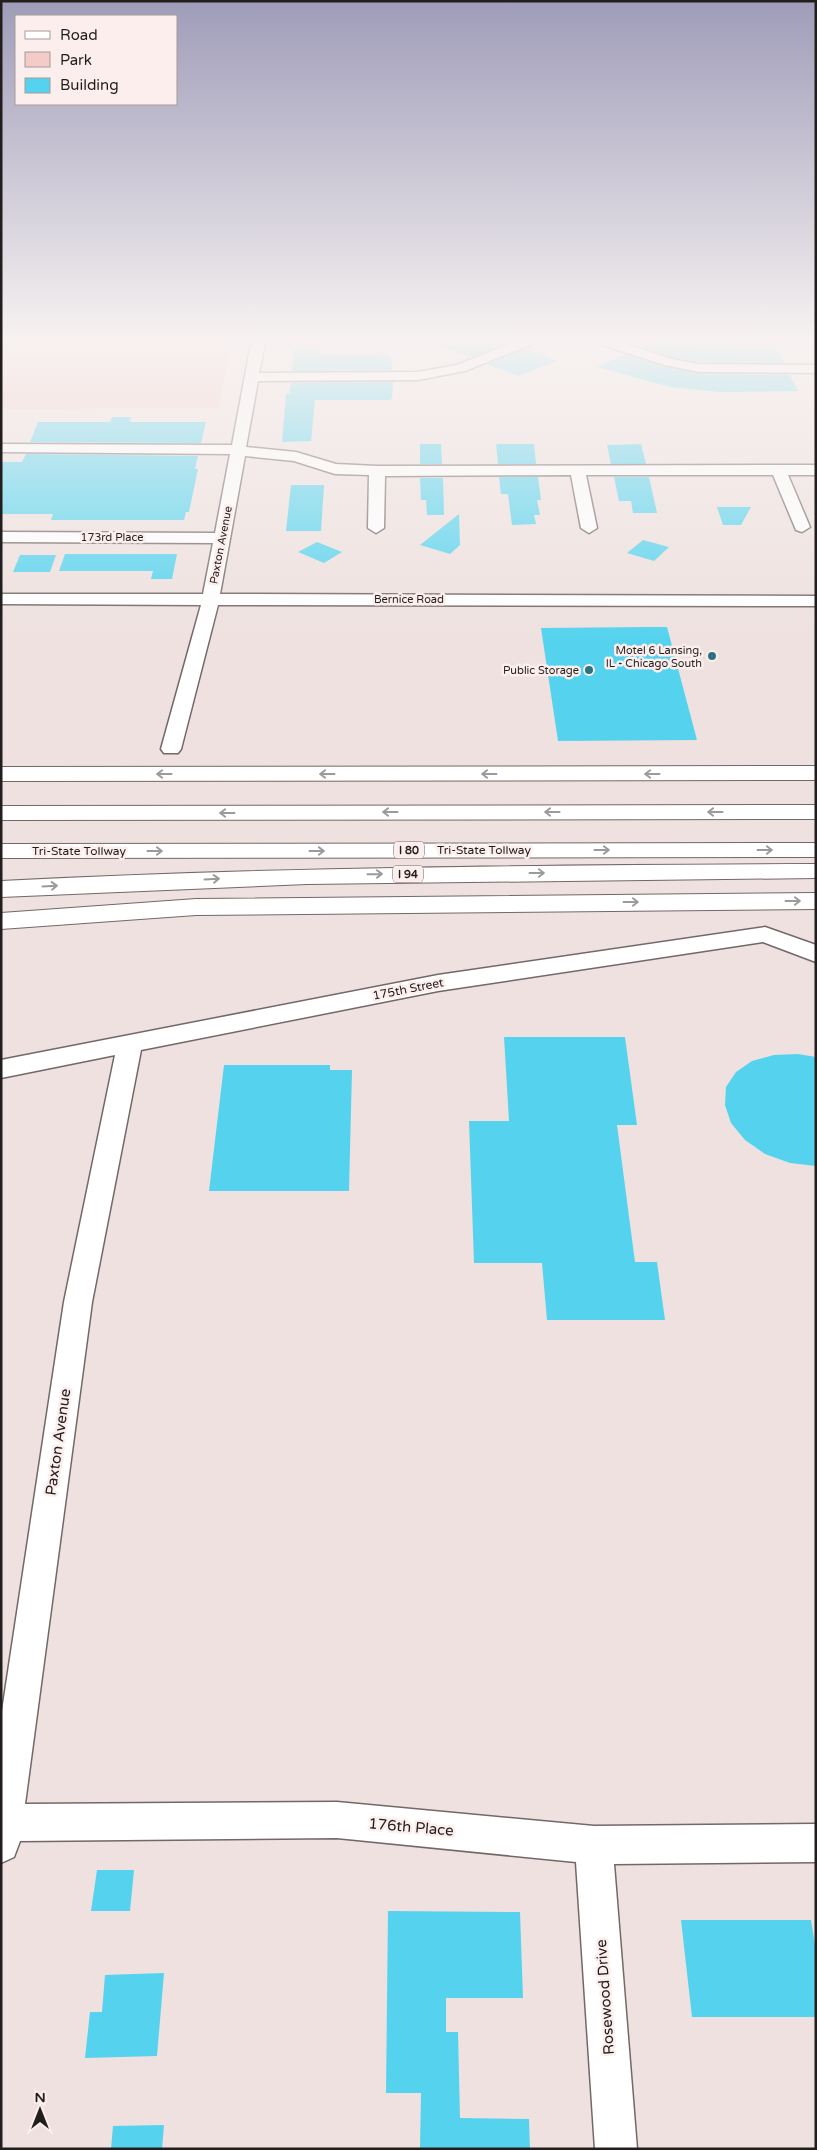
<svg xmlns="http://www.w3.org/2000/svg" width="817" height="2150" font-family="'Varela Round',sans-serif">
	<rect width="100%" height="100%" fill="#eee1df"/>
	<path fill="#f3cbc8" d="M1 338H233L218 408 1 409Z"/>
	<g fill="#55d3ee">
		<path d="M422 338H494L508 343 470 358Z"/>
		<path d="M662 338H672L698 346 777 348 784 363 699 362 672 357 641 347Z"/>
		<path d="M294 349H322L321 354 390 355 393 370 292 371Z"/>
		<path d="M525 349 557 361 518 376 487 364Z"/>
		<path d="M625 354 664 367 699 374 790 375 798 391 719 392 670 387 597 367Z"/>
		<path d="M393 382 392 398 390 400H315L311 441 282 442 286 394H289L291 383Z"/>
		<path d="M112 417H131L130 422H206L201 443 30 442 38 422H110Z"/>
		<path d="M420 444H441L442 464H420Z"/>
		<path d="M496 444H534L536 464H498Z"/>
		<path d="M641 444 646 464H611L607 445Z"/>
		<path d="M26 454 198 456 195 469H198L189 512H186L184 520H51L53 514H1V462H22Z"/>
		<path d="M499 477H538L541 500H537L540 515H534L536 524 512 525 508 494H501Z"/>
		<path d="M614 477H649L657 513H633L631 501H619Z"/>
		<path d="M420 478H443L444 515H427L426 500H421Z"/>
		<path d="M291 485H324L321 531H286Z"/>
		<path d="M717 507H751L741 525H723Z"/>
		<path d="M459 514 460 545 450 554 420 545Z"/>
		<path d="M643 540 669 547 654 561 627 553Z"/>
		<path d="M317 542 342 552 324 563 298 552Z"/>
		<path d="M65 554H177L172 579H151L153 571H59Z"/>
		<path d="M20 555H56L50 572H13Z"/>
		<path d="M645 627H667L697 740 558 741 541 628Z"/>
		<path d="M504 1037H625L637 1125H617L635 1262H657L665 1320H547L542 1263H474L469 1121H509Z"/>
		<path d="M798 1054 816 1057V1166L790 1163 765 1154 745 1140 731 1123 725 1105 726 1087 736 1072 752 1061 774 1055Z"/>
		<path d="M224 1065H330V1070H352L349 1191H209Z"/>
		<path d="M97 1870H134L130 1911H91Z"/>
		<path d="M388 1911 520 1912 523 1998H446V2032H458L460 2118 529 2119 530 2149H420L421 2093H386Z"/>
		<path d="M681 1920H811L816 1951V2017H692Z"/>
		<path d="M164 1973 157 2056 85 2058 90 2012H102L105 1975Z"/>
		<path d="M164 2125 162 2149H111L113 2126Z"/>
	</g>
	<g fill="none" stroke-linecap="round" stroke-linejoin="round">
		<g stroke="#736867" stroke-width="3">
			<g id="street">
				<path d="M252 338H266L259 373 418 372 457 365 524 338H542L540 341 465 371 418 380 258 381 246 447 296 452 336 464 377 466 816 465V475H788L810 527 802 532 796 530 773 475H586L597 528 589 533 581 528 571 475 385 476 384 528 376 533 368 528 369 475 335 474 294 461 245 456 220 594 816 596V606L218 605 181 749 178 753H164L161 749 201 605 1 604V594H203L213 543 1 542V532L215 533 230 454 1 452V444L232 445Z"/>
				<path d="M589 338H608L672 359 699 364 816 365V373L699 372 664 365 591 341Z"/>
				<path d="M765 927 816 945V962L763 942 438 991 141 1050 92 1302 25 1804 337 1802 594 1826 816 1824V1862L614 1864 637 2149H595L576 1862 337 1838 20 1841 14 1857 1 1863V1718L64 1302 115 1055 1 1078V1060L438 975Z"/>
			</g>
		</g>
		<g stroke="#736867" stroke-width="2">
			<g id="highway">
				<path d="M816 766V780L1 781V767Z"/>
				<path d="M816 805V819L1 820V806Z"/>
				<path d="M816 843V857L1 858V844Z"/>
				<path d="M816 864V878L307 884 1 897V881C273 867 544 865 816 864Z"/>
				<path d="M816 893V909L196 915 1 929V913L196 899Z"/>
			</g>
		</g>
		<use href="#street" fill="#fff" fill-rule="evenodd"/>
		<use href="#highway" fill="#fff" fill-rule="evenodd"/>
	</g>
	<defs><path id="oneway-shaft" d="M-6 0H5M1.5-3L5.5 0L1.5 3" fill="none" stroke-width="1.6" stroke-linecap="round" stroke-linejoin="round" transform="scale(1.25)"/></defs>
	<g stroke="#9c9a9a">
		<use href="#oneway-shaft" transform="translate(164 774) rotate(180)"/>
		<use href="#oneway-shaft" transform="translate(327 774) rotate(180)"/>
		<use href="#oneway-shaft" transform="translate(489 774) rotate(180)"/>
		<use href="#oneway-shaft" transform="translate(652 774) rotate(180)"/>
		<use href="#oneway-shaft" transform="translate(390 812) rotate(180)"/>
		<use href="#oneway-shaft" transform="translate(552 812) rotate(180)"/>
		<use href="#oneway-shaft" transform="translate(715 812) rotate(180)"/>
		<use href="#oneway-shaft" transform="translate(227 813) rotate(180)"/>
		<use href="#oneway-shaft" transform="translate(602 850)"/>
		<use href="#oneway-shaft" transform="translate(765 850)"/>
		<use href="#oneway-shaft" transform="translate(155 851)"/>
		<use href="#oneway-shaft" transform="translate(317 851)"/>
		<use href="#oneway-shaft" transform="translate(537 873)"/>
		<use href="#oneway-shaft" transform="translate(375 874) rotate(-1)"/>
		<use href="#oneway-shaft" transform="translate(212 879) rotate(-3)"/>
		<use href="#oneway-shaft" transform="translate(50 886) rotate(-3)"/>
		<use href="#oneway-shaft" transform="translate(793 901)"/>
		<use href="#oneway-shaft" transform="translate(631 902)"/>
	</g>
	<linearGradient id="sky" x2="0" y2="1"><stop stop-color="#9f9cb9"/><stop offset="0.53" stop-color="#f7f2f1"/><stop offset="1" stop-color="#f7f2f1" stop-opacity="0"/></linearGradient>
	<rect width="817" height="639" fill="url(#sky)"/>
	<g fill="#2d7281" stroke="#fbeeec" stroke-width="2">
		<circle cx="712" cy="656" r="5"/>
		<circle cx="589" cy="670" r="5"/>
	</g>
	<g text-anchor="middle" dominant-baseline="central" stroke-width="5" stroke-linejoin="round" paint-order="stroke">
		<g font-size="11" fill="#231e1e" stroke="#fbeeec">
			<text x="112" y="537">173rd Place</text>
			<text transform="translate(221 545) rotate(-79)">Paxton Avenue</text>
			<text x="409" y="599">Bernice Road</text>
		</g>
		<g font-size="11" fill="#231e1e" stroke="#fbeeec" text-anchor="end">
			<text x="702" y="650">Motel 6 Lansing,<tspan x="702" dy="13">IL - Chicago South</tspan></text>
			<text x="579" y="670">Public Storage</text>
		</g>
		<g fill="#fbeeec" stroke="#645c5c" stroke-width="1">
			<rect x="394" y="841.5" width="30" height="17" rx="4"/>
			<rect x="393" y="865.5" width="30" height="17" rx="4"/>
		</g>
		<g font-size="11" font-weight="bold" fill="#231e1e">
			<text x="409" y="850">I 80</text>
			<text x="408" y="874">I 94</text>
		</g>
		<g font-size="12" fill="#231e1e" stroke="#fbeeec">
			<text x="484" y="850">Tri-State Tollway</text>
			<text x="79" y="851">Tri-State Tollway</text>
			<text transform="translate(408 989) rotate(-11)">175th Street</text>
		</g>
		<g font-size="15" fill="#231e1e" stroke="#fbeeec">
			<text transform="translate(58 1442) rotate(-82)">Paxton Avenue</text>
			<text transform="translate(411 1827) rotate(5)">176th Place</text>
			<text transform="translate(605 1997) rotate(-94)">Rosewood Drive</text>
		</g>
	</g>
	<rect width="817" height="2150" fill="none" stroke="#231e1e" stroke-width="5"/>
	<rect x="15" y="15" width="162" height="90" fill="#fbeeec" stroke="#a59b9a"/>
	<rect x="25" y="31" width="25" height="8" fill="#ffffff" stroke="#a59b9a"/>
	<text x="60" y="40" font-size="15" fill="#231e1e">Road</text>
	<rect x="25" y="52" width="25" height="15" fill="#f3cbc8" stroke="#a59b9a"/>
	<text x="60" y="65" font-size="15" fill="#231e1e">Park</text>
	<rect x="25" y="78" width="25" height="15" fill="#55d3ee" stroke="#a59b9a"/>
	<text x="60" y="90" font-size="15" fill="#231e1e">Building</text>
	<g transform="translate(40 2110)" stroke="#fbeeec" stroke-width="4" paint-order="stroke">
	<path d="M0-4L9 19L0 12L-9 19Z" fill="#231e1e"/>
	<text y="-8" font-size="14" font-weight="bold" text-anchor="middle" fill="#231e1e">N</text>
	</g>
</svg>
